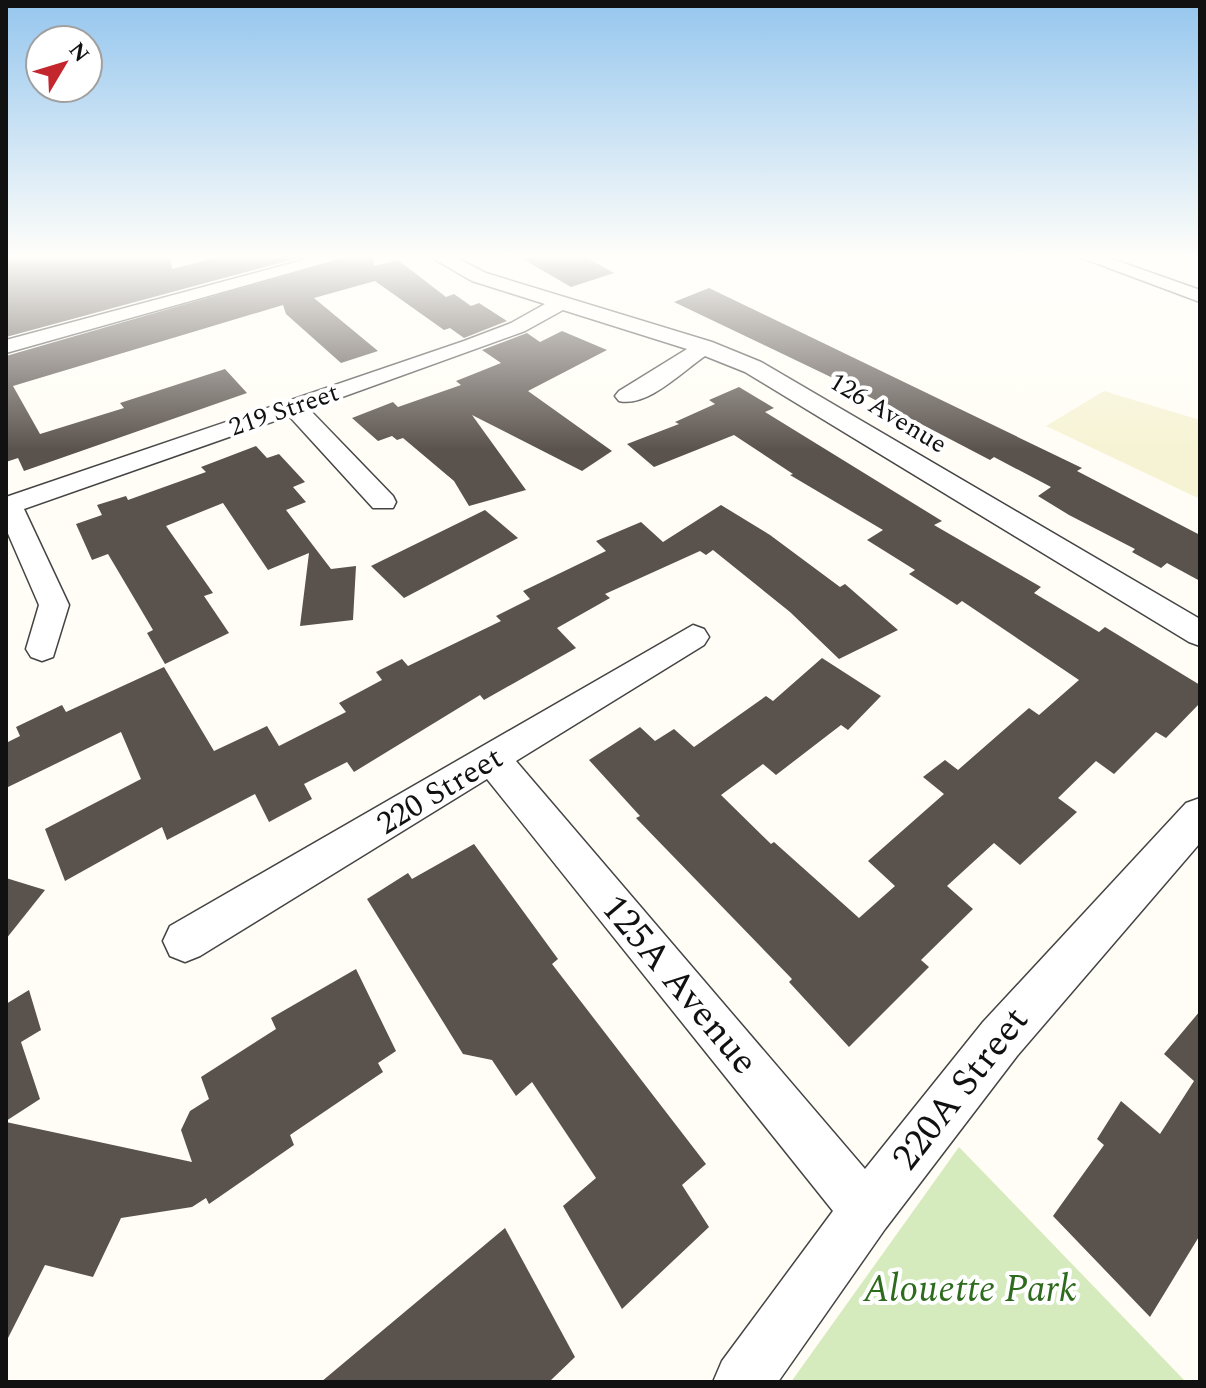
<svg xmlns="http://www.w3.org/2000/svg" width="1206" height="1388" font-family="Spectral,serif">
	<rect width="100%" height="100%" fill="#fffdf5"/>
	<path fill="#f6f3d4" d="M1104 391 1200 420V499L1046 426Z"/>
	<path fill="#d5ebbd" d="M959 1147 1186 1382H791Z"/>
	<g fill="#5a524d">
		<path d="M21 255H170L172 269 226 255H309L6 337V259Z"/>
		<path d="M356 255H373L374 266 398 260 446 297 454 294 471 306 479 303 507 321 464 338 450 328 444 330 375 281 314 298 378 351 341 363 286 314 283 305 13 386 40 434 124 408 120 403 225 369 247 393 24 471 18 458 6 462V356Z"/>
		<path d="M516 255H582L614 273 571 287Z"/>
		<path d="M709 288 1082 468 1077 471 1200 535V581L1167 563 1161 568 1132 552 1135 549 1069 515 1038 496 1051 487 994 457 990 460 837 380 674 302Z"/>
		<path d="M562 331 607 350 528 391 612 451 582 471 472 415 526 490 469 506 454 481 403 438 397 440 392 436 378 441 352 418 393 402 398 407 461 385 456 381 501 363 482 350 527 333 540 342Z"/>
		<path d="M739 387 774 408 765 412 942 521 934 525 1041 587 1034 593 1099 632 1105 627 1200 685V703L1166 738 1156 732 1114 774 1096 761 1058 798 1077 812 1020 865 994 843 947 886 973 909 921 960 929 967 849 1047 789 982 792 979 636 818 640 816 589 760 640 727 655 741 674 729 694 747 766 696 773 701 822 658 881 696 848 730 841 725 776 775 763 764 721 795 771 844 774 842 859 918 895 886 868 861 944 794 923 777 945 760 958 770 1029 708 1039 715 1079 680 962 601 957 605 909 574 915 570 867 540 883 530 790 475 793 474 734 435 654 467 627 444 679 424 675 422 715 404 709 400Z"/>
		<path d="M256 446 267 458 279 454 305 482 293 487 306 502 286 510 331 569 356 566 353 620 300 626 309 553 268 570 223 503 166 526 213 593 204 596 229 633 165 664 147 633 153 630 108 554 92 560 76 524 102 515 97 505 126 496 128 500 206 472 201 467Z"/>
		<path d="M721 505 770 535 840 587 845 584 898 630 839 659 790 612 713 550 706 555 700 551 605 594 610 598 557 628 576 648 484 700 480 695 354 772 347 762 304 784 312 799 269 822 255 794 167 840 162 827 65 881 45 829 141 779 121 732 6 788V743L20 736 16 727 62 705 66 712 164 667 214 751 267 726 279 746 346 712 339 703 382 680 376 672 402 659 408 666 501 621 496 616 530 599 523 591 606 551 596 541 641 522 663 542Z"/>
		<path d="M485 510 518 538 404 598 371 566Z"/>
		<path d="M474 844 558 959 552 964 706 1164 682 1185 709 1227 622 1309 563 1206 596 1178 532 1082 516 1096 492 1060 463 1054 367 899 408 873 412 879Z"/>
		<path d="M6 878 45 890 6 939Z"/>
		<path d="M356 969 396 1051 378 1063 383 1072 290 1135 294 1145 209 1204 206 1198 192 1207 121 1218 93 1277 45 1265 6 1342V1122L192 1162 181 1130 190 1111 209 1099 201 1077 276 1029 271 1018Z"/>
		<path d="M29 990 41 1030 21 1042 40 1099 6 1121V1004Z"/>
		<path d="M1200 1011V1235L1150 1317 1053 1216 1104 1145 1097 1139 1121 1101 1160 1134 1194 1081 1164 1054Z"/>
		<path d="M505 1228 575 1357 549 1382H321Z"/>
	</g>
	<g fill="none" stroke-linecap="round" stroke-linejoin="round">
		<g stroke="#444" stroke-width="3">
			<g id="minor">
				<path d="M322 255H353L6 353V340Z"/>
				<path d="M427 255H451L486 273 712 342 761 362 1200 619V646L1189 642 745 372 705 356C683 371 647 408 619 401L615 396 619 391 687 349 563 310 525 331 309 409 393 496 396 502 393 508H373L289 416 24 509 69 605 53 657 42 661 31 657 26 649 39 605 6 529V497L464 341 511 323 545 304 472 281Z"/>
				<path d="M1074 255H1101L1200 290V302Z"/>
				<path d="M693 625 704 629 709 637 704 645 516 761 865 1169 983 1022 1186 803 1200 798V843L1017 1056 885 1229 778 1382H713L722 1361 833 1211 487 779 200 956 185 962 170 956 163 941 170 926Z"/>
			</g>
		</g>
		<use href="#minor" fill="#fff" fill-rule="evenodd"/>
	</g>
	<linearGradient id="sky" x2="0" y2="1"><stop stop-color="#95c6ee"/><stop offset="0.57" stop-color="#fffefa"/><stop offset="1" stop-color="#fffefa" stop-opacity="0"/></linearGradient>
	<rect width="1206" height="450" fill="url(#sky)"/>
	<g text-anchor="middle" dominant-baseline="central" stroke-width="8" stroke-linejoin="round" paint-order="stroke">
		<g font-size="26" fill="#111" stroke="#fff">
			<text transform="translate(284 410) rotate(-19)">219 Street</text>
			<text transform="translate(888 413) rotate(31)">126 Avenue</text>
		</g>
		<g font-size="32" fill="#111" stroke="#fff">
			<text transform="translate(440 791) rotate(-31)">220 Street</text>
		</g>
		<g font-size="38" fill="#111" stroke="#fff">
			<text transform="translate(679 985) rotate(50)">125A Avenue</text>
			<text transform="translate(961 1089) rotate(-52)">220A Street</text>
		</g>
		<g font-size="38" font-style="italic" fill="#2f6b1f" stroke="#fff">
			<text x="970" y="1290">Alouette Park</text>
		</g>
	</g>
	<rect width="1206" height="1388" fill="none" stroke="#111111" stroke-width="16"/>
	<g transform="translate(64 64) rotate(52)"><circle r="38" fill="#ffffff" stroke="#a0a0a0" stroke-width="2"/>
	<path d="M0-6L14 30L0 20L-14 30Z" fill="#c4262e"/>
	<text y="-12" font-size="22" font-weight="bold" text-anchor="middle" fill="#111111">N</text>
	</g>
</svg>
